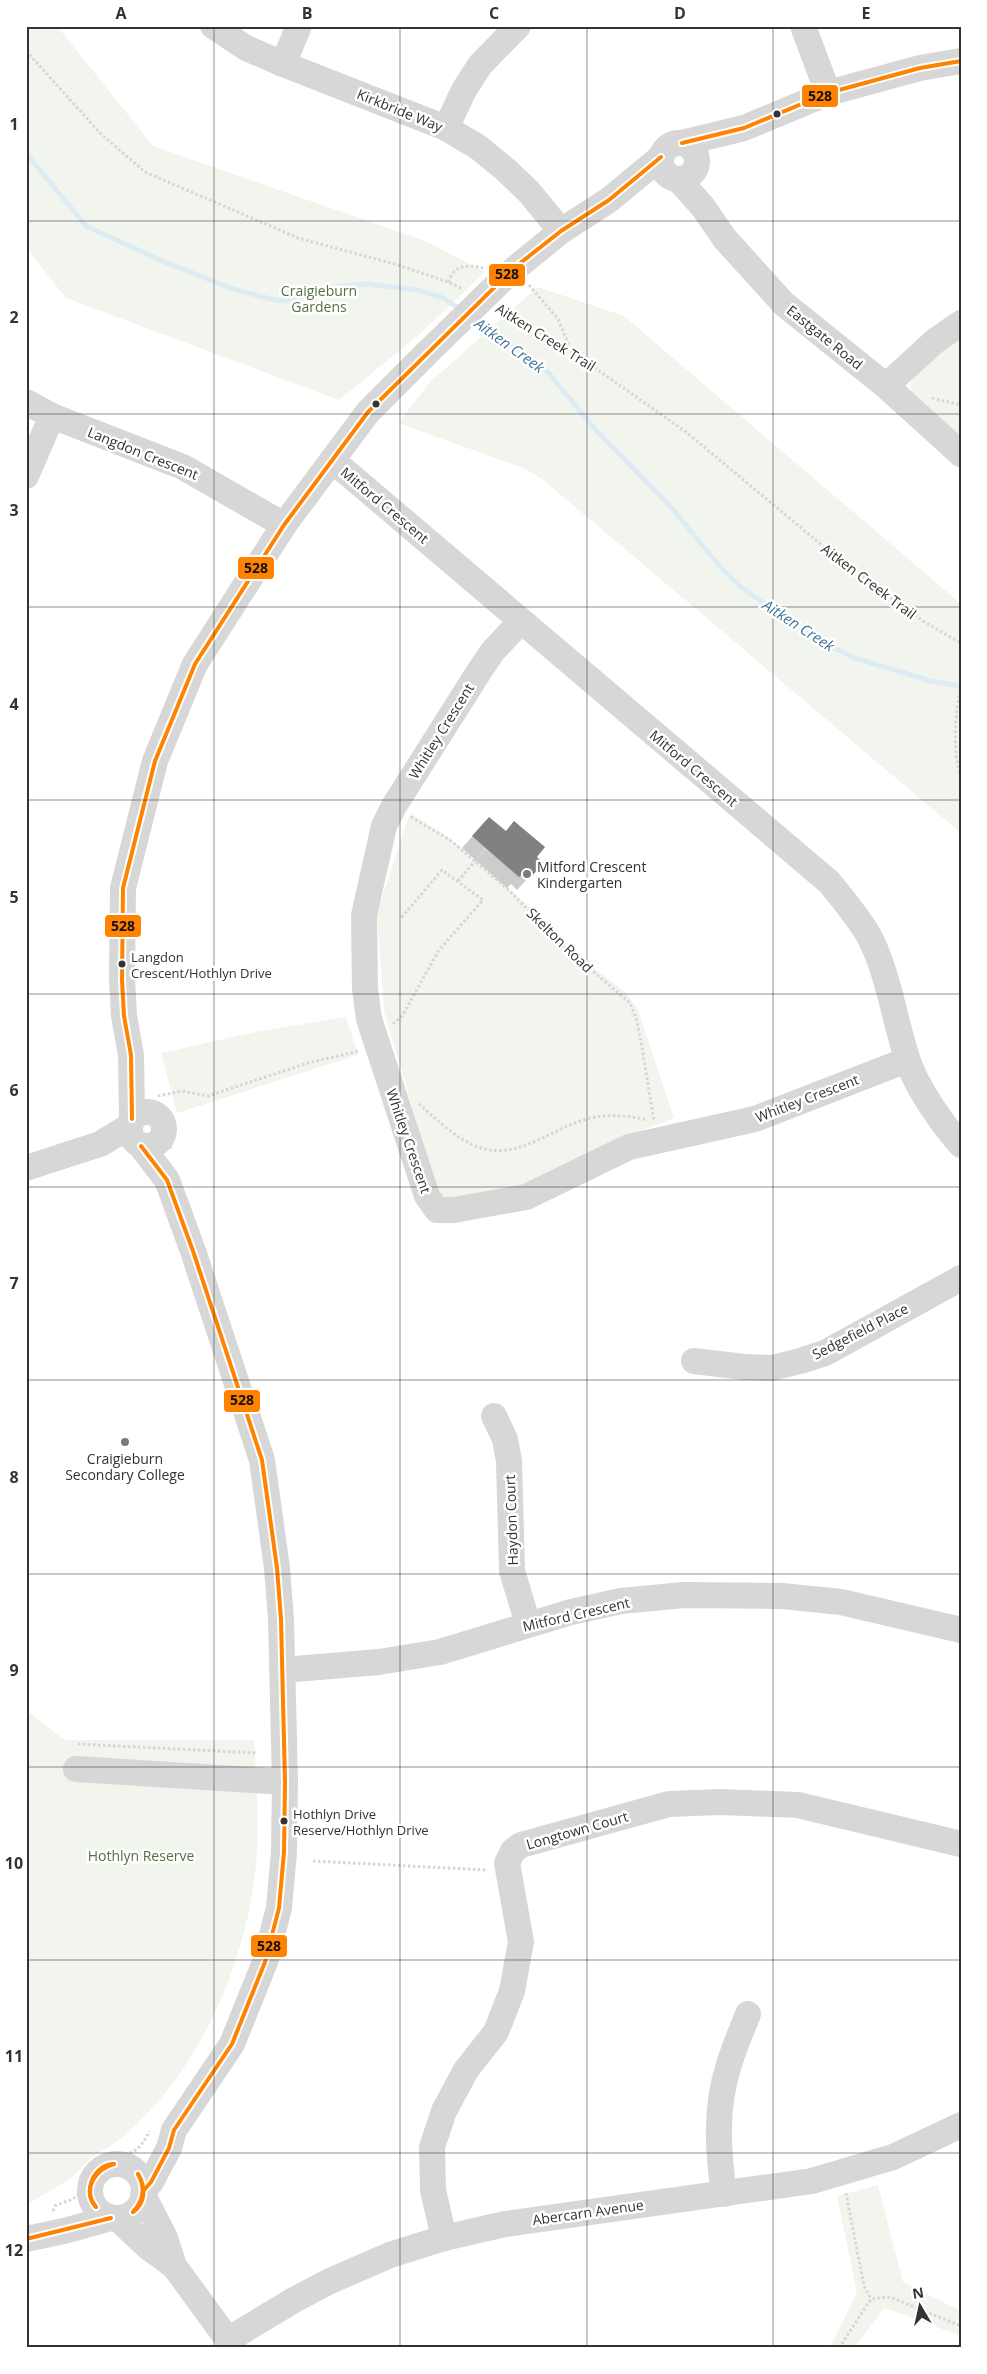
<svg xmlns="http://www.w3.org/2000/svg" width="987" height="2374" font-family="'Open Sans',sans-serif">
	<rect width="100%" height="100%" fill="#fff"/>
	<g fill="#f1f5ed">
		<path d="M26 26H57L153 146 425 241 485 272 421 333 339 400 66 298 26 247Z"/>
		<path d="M538 287 624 316 961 604V837L956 829 541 478 523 468 398 423 431 381Z"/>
		<path d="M961 333V439L913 399 910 385 915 370Z"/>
		<path d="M410 813 451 839 532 909 570 949 626 993 638 1010 674 1118 617 1140 530 1184 489 1196 439 1197 384 1011 377 913Z"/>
		<path d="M346 1017 358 1055 177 1113 161 1053 250 1033Z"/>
		<path d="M26 1710 65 1740H254C256 1777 259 1816 257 1853 250 1955 203 2067 125 2135 114 2145 102 2150 91 2158 86 2162 82 2167 78 2172 62 2185 44 2195 26 2204Z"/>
		<path d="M878 2185 903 2282 961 2311V2336L885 2308 853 2348H830L857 2292 837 2196Z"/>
	</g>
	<path fill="#0003" d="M514 822 535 857 542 863 517 890 511 884 507 888 462 848 478 830 505 832Z"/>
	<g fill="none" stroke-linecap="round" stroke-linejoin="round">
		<g stroke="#ddebf3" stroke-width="5">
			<path d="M26 153 86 226 162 261 233 289 279 301 297 298 341 286 367 284 417 290 443 298 460 309"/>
			<path d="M473 319 546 370 594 428 670 506 722 569 742 588 823 643 855 658 930 681 961 686"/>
		</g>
	</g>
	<path fill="#818181" d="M489 817 506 831 514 821 545 847 537 857 544 863 529 879 523 874 519 877 472 836Z"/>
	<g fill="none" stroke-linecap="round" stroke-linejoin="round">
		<g stroke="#d6d6d6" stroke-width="3" stroke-dasharray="2.5 2.5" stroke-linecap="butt">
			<path d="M26 51 101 134 145 172 298 238 398 265 448 282 463 289"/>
			<path d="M448 282C450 278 452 273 455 271 461 265 478 265 485 269"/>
			<path d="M529 285 558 319 571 350"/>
			<path d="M502 308 571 351 686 432 824 547 923 621 961 643"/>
			<path d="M932 398 961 405"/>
			<path d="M961 686C955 714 952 750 961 778"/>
			<path d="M411 817 450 840 475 861 512 893 554 938 630 1003 636 1018 641 1041 654 1121"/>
			<path d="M458 881 486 848"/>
			<path d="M393 1024 402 1016 439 950 483 900 442 870 401 918"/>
			<path d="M158 1096 182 1091 208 1096 308 1063 359 1051"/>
			<path d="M419 1104C435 1118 452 1135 471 1144 511 1164 545 1133 580 1121 603 1113 626 1115 648 1120"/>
			<path d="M152 1105C179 1115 167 1128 171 1149"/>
			<path d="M78 1744 257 1753"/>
			<path d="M313 1861 487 1870"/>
			<path d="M846 2193 864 2286 871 2299"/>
			<path d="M53 2211 55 2206C63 2201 73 2202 79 2193 85 2182 83 2171 94 2162 106 2153 120 2158 132 2152 141 2148 145 2139 150 2131"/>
			<path d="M839 2348 871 2299 890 2297 961 2326"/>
		</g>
		<g stroke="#d7d7d7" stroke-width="26">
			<path d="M213 26 246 48 283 64 446 128 478 147 506 170 529 192 561 231"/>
			<path d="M803 26 828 93"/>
			<path d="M283 64 299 26"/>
			<path d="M446 128 464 90 480 65 518 26"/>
			<circle cx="679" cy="161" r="18"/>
			<path d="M682 143 744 128 828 93 920 68 961 61"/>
			<path d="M678 179 703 207 725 239 784 304 886 386 961 454"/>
			<path d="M506 276 561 231 609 200 661 157"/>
			<path d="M886 386 935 341 961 323"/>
			<path d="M26 402 52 416 183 467 284 525"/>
			<path d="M332 460 829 882C843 899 857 916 868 934 888 971 894 1018 907 1058 915 1085 942 1124 961 1145"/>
			<path d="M26 476 52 416"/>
			<path d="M521 621 493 651 480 670 394 806 384 826 364 915 365 989 369 1019 427 1196 437 1210H454L526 1197 629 1147 755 1119 907 1060"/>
			<circle cx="147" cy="1129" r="17"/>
			<path d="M132 1119 131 1055 124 1016 122 980 123 888 155 761 195 664 284 525 368 412 427 353"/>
			<path d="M141 1146 167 1180 170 1188 193 1251 262 1460 277 1568 281 1619 285 1782 284 1852 279 1908 265 1962 232 2044 174 2130 169 2148 151 2182 144 2190"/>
			<path d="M26 1168 100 1144 130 1126"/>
			<path d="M694 1361 744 1367 772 1368 800 1361 825 1353 961 1278"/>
			<path d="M494 1416 505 1439 509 1461 512 1571 528 1624"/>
			<path d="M283 1670 379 1662 440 1652 571 1612 621 1601 684 1595 782 1596 841 1602 961 1630"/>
			<path d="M76 1769 285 1782"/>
			<circle cx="117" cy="2191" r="27"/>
			<path d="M724 2194C718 2152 715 2109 728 2068 733 2050 741 2032 748 2014"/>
			<path d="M143 2195 165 2238 174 2266"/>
			<path d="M117 2218 148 2247 174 2266 234 2348"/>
			<path d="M444 2238 433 2190 432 2147 444 2111 466 2070 496 2032 512 1991 521 1942 507 1863 513 1851 521 1845 669 1804 720 1802 798 1805 961 1844"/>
			<path d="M26 2239 64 2231 111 2218"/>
			<path d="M229 2339 294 2300 328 2282 390 2255 444 2238 505 2224 812 2181 893 2157 961 2125"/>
		</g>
		<path stroke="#d7d7d7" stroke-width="26" d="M427 353 506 276"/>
		<g stroke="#fff" stroke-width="8">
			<g id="bus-1">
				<path d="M682 143 744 128 828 93 920 68 961 61"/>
				<path d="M132 1119 131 1055 124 1016 122 980 123 888 155 761 195 664 284 525 368 412 514 268 561 231 609 200 661 157"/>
				<path d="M141 1146 167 1180 193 1251 262 1460 277 1568 281 1619 285 1782 284 1852 279 1908 265 1962 232 2044 174 2130 169 2148 151 2182 144 2190"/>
				<path d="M96 2207C82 2192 94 2164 114 2164"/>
				<path d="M96 2207C81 2189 96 2169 114 2164"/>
				<path d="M133 2212C143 2201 146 2188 138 2174"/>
				<path d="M133 2212C146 2203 146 2187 138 2174"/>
				<path d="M26 2239 111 2218"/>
			</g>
		</g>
		<use href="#bus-1" stroke="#ff8200" stroke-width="4"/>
	</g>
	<path fill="none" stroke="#333" stroke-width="1" stroke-opacity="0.55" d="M214 26V2348M400 26V2348M587 26V2348M773 26V2348M26 221H961M26 414H961M26 607H961M26 800H961M26 994H961M26 1187H961M26 1380H961M26 1574H961M26 1767H961M26 1960H961M26 2153H961"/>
	<g fill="#333" stroke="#fff" stroke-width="2">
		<circle cx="777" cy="114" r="4.5"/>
		<circle cx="376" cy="404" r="4.5"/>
		<circle cx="122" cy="964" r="4.5"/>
		<circle cx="284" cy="1821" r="4.5"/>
	</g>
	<g fill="#7a7a7a" stroke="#fff" stroke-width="2">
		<circle cx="527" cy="874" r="5"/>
		<circle cx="125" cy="1442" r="5"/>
	</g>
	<g text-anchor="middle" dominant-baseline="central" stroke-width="5" stroke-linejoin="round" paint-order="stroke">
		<g font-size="13" fill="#333" stroke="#fff" text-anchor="start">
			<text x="131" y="957">Langdon<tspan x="131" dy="16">Crescent/Hothlyn Drive</tspan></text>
			<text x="293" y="1814">Hothlyn Drive<tspan x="293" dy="16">Reserve/Hothlyn Drive</tspan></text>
		</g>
		<g font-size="14" fill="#333" stroke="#fff">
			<text transform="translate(400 110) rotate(22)">Kirkbride Way</text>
			<text transform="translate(546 337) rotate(32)">Aitken Creek Trail</text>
			<text transform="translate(825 337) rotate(39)">Eastgate Road</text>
			<text transform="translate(143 453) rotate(22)">Langdon Crescent</text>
			<text transform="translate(385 505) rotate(40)">Mitford Crescent</text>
			<text transform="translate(869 581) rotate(37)">Aitken Creek Trail</text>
			<text transform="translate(441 731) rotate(-58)">Whitley Crescent</text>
			<text transform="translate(694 768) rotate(40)">Mitford Crescent</text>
			<text transform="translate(560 940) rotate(44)">Skelton Road</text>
			<text transform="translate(807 1098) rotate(-21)">Whitley Crescent</text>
			<text transform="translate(409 1141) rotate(71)">Whitley Crescent</text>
			<text transform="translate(860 1331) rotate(-27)">Sedgefield Place</text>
			<text transform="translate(511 1520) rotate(-92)">Haydon Court</text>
			<text transform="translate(576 1614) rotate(-13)">Mitford Crescent</text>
			<text transform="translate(577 1830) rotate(-16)">Longtown Court</text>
			<text transform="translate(588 2212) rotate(-8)">Abercarn Avenue</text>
		</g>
		<g font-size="14" fill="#56703f" stroke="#fff">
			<text x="319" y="290">Craigieburn<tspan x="319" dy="16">Gardens</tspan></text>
			<text x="141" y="1855">Hothlyn Reserve</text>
		</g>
		<g font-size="14" fill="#333" stroke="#fff" text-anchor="start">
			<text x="537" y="866">Mitford Crescent<tspan x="537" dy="16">Kindergarten</tspan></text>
			<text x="125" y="1458" text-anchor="middle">Craigieburn<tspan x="125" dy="16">Secondary College</tspan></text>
		</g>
		<g font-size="15" font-style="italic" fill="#3f7597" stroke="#fff">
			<text transform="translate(510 345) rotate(36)">Aitken Creek</text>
			<text transform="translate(799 625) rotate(33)">Aitken Creek</text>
		</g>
	</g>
	<g stroke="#fff" stroke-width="2">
		<rect x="801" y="84" width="38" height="24" rx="5" fill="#ff8200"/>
		<rect x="488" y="263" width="38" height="24" rx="5" fill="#ff8200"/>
		<rect x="237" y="556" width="38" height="24" rx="5" fill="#ff8200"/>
		<rect x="104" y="914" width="38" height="24" rx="5" fill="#ff8200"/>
		<rect x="223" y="1389" width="38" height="24" rx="5" fill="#ff8200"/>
		<rect x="250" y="1934" width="38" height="24" rx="5" fill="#ff8200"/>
	</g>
	<g font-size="14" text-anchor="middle" font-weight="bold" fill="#111">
		<text x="820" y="101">528</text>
		<text x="507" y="279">528</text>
		<text x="256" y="573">528</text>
		<text x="123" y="931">528</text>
		<text x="242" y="1405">528</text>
		<text x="269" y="1951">528</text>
	</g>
	<rect width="987" height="2374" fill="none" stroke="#ffffff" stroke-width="55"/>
	<g transform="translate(920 2306) rotate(351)" stroke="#ffffff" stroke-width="4" paint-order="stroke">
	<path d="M0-4L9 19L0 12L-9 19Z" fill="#333333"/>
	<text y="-8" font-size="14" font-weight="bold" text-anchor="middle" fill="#333333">N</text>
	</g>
	<rect x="28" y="28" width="932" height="2318" fill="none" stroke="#333" stroke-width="2"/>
	<g font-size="16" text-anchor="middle" font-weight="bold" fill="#333">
		<text x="121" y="19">A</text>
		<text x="307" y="19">B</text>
		<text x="494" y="19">C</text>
		<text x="680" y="19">D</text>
		<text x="866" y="19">E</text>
		<text x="14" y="130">1</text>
		<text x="14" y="323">2</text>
		<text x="14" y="516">3</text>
		<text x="14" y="710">4</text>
		<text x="14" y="903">5</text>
		<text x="14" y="1096">6</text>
		<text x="14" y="1289">7</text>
		<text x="14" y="1483">8</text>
		<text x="14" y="1676">9</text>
		<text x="14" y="1869">10</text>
		<text x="14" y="2062">11</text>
		<text x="14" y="2256">12</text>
	</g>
</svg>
